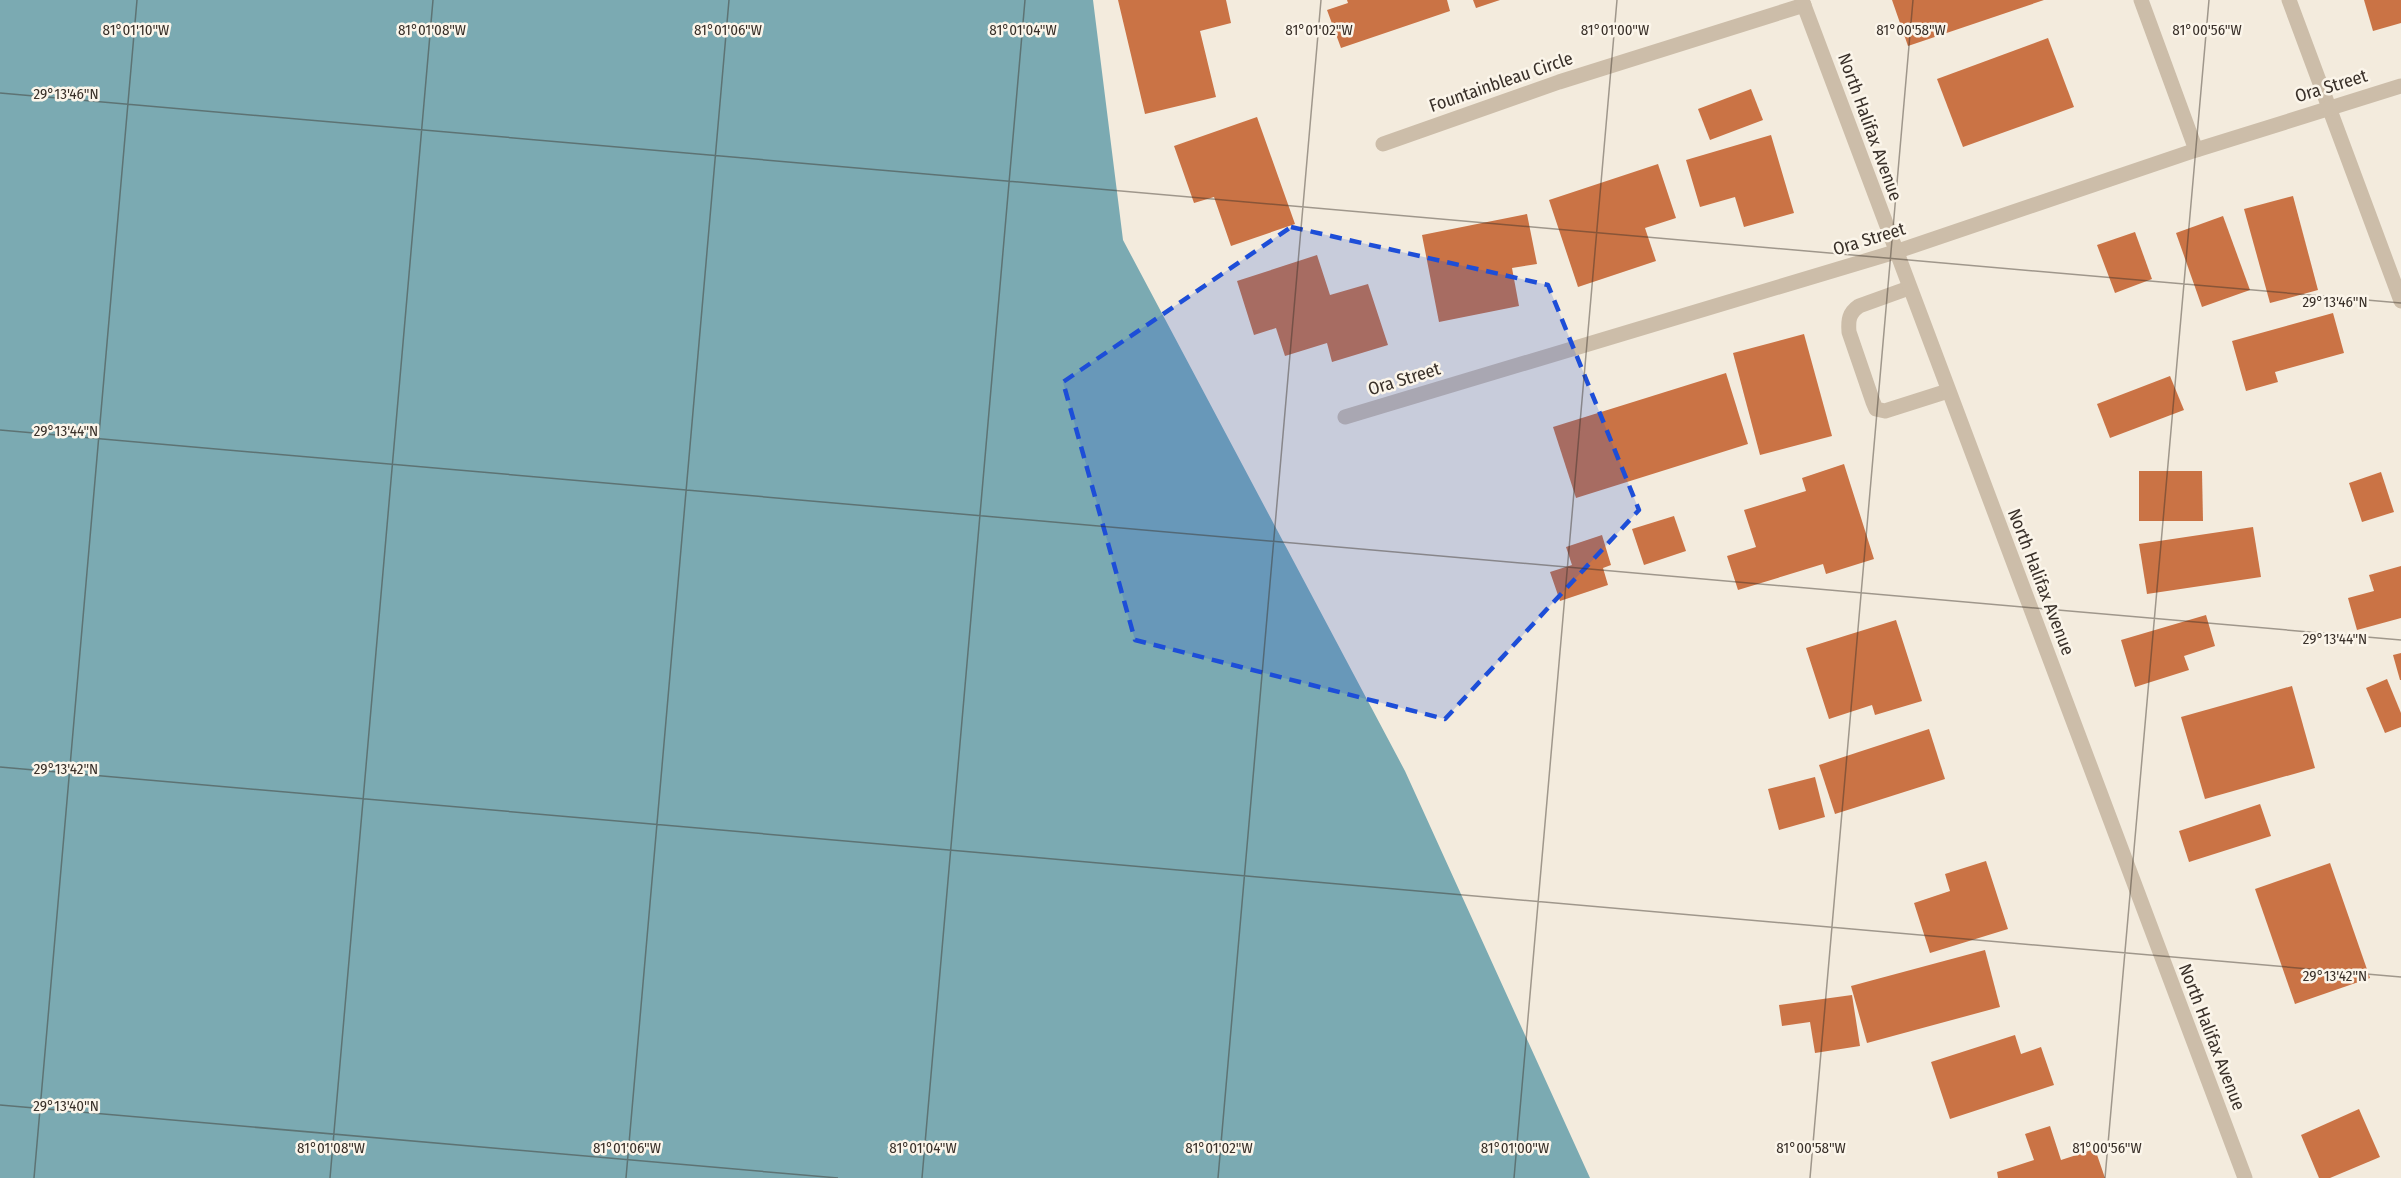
<svg xmlns="http://www.w3.org/2000/svg" width="2401" height="1178" font-family="'Fira Sans Condensed',sans-serif">
	<rect width="100%" height="100%" fill="#f3ebdd"/>
	<path fill="#7baab2" d="M0 0H1093L1123 240 1405 771 1590 1178H0Z"/>
	<g fill="#ca7345">
		<path d="M1118 0H1226L1231 23 1200 31 1216 97 1145 114Z"/>
		<path d="M1347 0H1447L1450 11 1341 48 1327 10 1348 3Z"/>
		<path d="M1473 0H1500L1476 8Z"/>
		<path d="M1892 0H2044L1908 46Z"/>
		<path d="M2364 0H2401V23L2373 31Z"/>
		<path d="M2048 38 2074 107 1963 147 1937 79Z"/>
		<path d="M1751 89 1763 120 1710 140 1698 109Z"/>
		<path d="M1257 117 1295 224 1231 246 1214 197 1194 203 1174 146Z"/>
		<path d="M1771 135 1794 213 1744 227 1735 197 1700 207 1686 160Z"/>
		<path d="M1658 164 1676 218 1645 228 1656 261 1578 287 1549 200Z"/>
		<path d="M2293 196 2318 290 2270 303 2244 209Z"/>
		<path d="M1527 214 1537 264 1512 268 1519 306 1439 322 1422 235Z"/>
		<path d="M2223 216 2250 290 2202 307 2176 233Z"/>
		<path d="M2135 232 2152 279 2115 293 2097 245Z"/>
		<path d="M1317 255 1330 295 1368 284 1388 345 1332 362 1327 343 1285 356 1276 328 1254 335 1237 281Z"/>
		<path d="M2333 313 2344 353 2275 372 2278 382 2246 391 2232 341Z"/>
		<path d="M1804 334 1832 436 1760 455 1733 353Z"/>
		<path d="M1726 373 1748 444 1576 498 1553 427Z"/>
		<path d="M2170 376 2184 410 2110 438 2097 404Z"/>
		<path d="M1844 464 1874 559 1826 574 1823 564 1738 590 1727 556 1756 547 1744 510 1806 491 1802 478Z"/>
		<path d="M2139 471H2202L2203 521H2139Z"/>
		<path d="M2381 472 2394 512 2362 522 2349 483Z"/>
		<path d="M1674 516 1686 551 1644 565 1632 529Z"/>
		<path d="M2253 527 2261 577 2147 594 2139 544Z"/>
		<path d="M1602 535 1611 565 1603 568 1608 585 1560 601 1550 572 1572 565 1566 547Z"/>
		<path d="M2401 566V618L2357 630 2348 598 2374 591 2369 575Z"/>
		<path d="M2206 615 2215 646 2184 656 2189 670 2135 687 2121 640Z"/>
		<path d="M1896 620 1922 701 1875 715 1872 705 1829 719 1806 648Z"/>
		<path d="M2401 653V680H2400L2393 655Z"/>
		<path d="M2387 679 2401 713V727L2385 733 2366 688Z"/>
		<path d="M2292 686 2315 768 2205 799 2181 717Z"/>
		<path d="M1929 729 1945 779 1835 814 1819 765Z"/>
		<path d="M1815 777 1825 817 1779 830 1768 789Z"/>
		<path d="M2260 804 2271 836 2189 862 2179 831Z"/>
		<path d="M1986 861 2008 929 1930 953 1914 903 1950 891 1945 874Z"/>
		<path d="M2330 863 2370 978 2295 1004 2255 889Z"/>
		<path d="M1985 950 2000 1007 1867 1043 1851 986Z"/>
		<path d="M1852 995 1860 1046 1815 1053 1810 1022 1782 1026 1779 1005Z"/>
		<path d="M2015 1035 2021 1054 2041 1047 2054 1085 1950 1119 1931 1062Z"/>
		<path d="M2359 1109 2380 1157 2330 1178H2319L2301 1135Z"/>
		<path d="M2050 1126 2061 1160 2095 1149 2105 1178H1998L1997 1172 2034 1160 2025 1134Z"/>
	</g>
	<g fill="none" stroke-linecap="round" stroke-linejoin="round">
		<g stroke="#ccbda9" stroke-width="15">
			<path d="M2141 0 2196 150"/>
			<path d="M1909 288 1859 306C1849 313 1848 320 1849 332L1873 402 1876 409 1885 411 1948 391"/>
		</g>
		<g stroke="#ccbda9" stroke-width="15">
			<path d="M2289 0 2401 301"/>
			<path d="M1383 144 1559 82 1804 5"/>
			<path d="M1345 417 1895 252 2196 150 2401 86"/>
		</g>
		<path stroke="#ccbda9" stroke-width="15" d="M1802 0 2245 1178"/>
	</g>
	<path fill="#1d4ed8" fill-opacity="0.2" stroke="#1d4ed8" stroke-width="4.5" stroke-dasharray="12 8" stroke-linejoin="round" d="M1291 227 1548 285 1639 510 1445 719 1135 640 1063 382Z"/>
	<path fill="none" stroke="#393029" stroke-width="1.5" stroke-opacity="0.45" d="M0 93 2401 303M0 430 2401 640M0 767 2401 977M0 1105 838 1178M34 1178 137 0M330 1178 433 0M626 1178 729 0M922 1178 1025 0M1218 1178 1321 0M1514 1178 1617 0M1810 1178 1913 0M2105 1178 2209 0"/>
	<g text-anchor="middle" dominant-baseline="central" stroke-width="5" stroke-linejoin="round" paint-order="stroke">
		<g font-size="18" fill="#393029" stroke="#fbf5ea">
			<text transform="translate(1501 82) rotate(-19)">Fountainbleau Circle</text>
			<text transform="translate(2331 86) rotate(-17)">Ora Street</text>
			<text transform="translate(1870 127) rotate(70)">North Halifax Avenue</text>
			<text transform="translate(1869 239) rotate(-17)">Ora Street</text>
			<text transform="translate(1404 379) rotate(-17)">Ora Street</text>
			<text transform="translate(2041 582) rotate(69)">North Halifax Avenue</text>
			<text transform="translate(2212 1037) rotate(69)">North Halifax Avenue</text>
		</g>
	</g>
	<g font-size="15" text-anchor="middle" fill="#393029" stroke="#fbf5ea" stroke-width="5" stroke-linejoin="round" paint-order="stroke">
		<text x="136" y="35">81°01'10"W</text>
		<text x="432" y="35">81°01'08"W</text>
		<text x="728" y="35">81°01'06"W</text>
		<text x="1023" y="35">81°01'04"W</text>
		<text x="1319" y="35">81°01'02"W</text>
		<text x="1615" y="35">81°01'00"W</text>
		<text x="1911" y="35">81°00'58"W</text>
		<text x="2207" y="35">81°00'56"W</text>
		<text x="66" y="99">29°13'46"N</text>
		<text x="2335" y="307">29°13'46"N</text>
		<text x="66" y="436">29°13'44"N</text>
		<text x="2335" y="644">29°13'44"N</text>
		<text x="66" y="774">29°13'42"N</text>
		<text x="2335" y="981">29°13'42"N</text>
		<text x="66" y="1111">29°13'40"N</text>
		<text x="331" y="1153">81°01'08"W</text>
		<text x="627" y="1153">81°01'06"W</text>
		<text x="923" y="1153">81°01'04"W</text>
		<text x="1219" y="1153">81°01'02"W</text>
		<text x="1515" y="1153">81°01'00"W</text>
		<text x="1811" y="1153">81°00'58"W</text>
		<text x="2107" y="1153">81°00'56"W</text>
	</g>
</svg>
